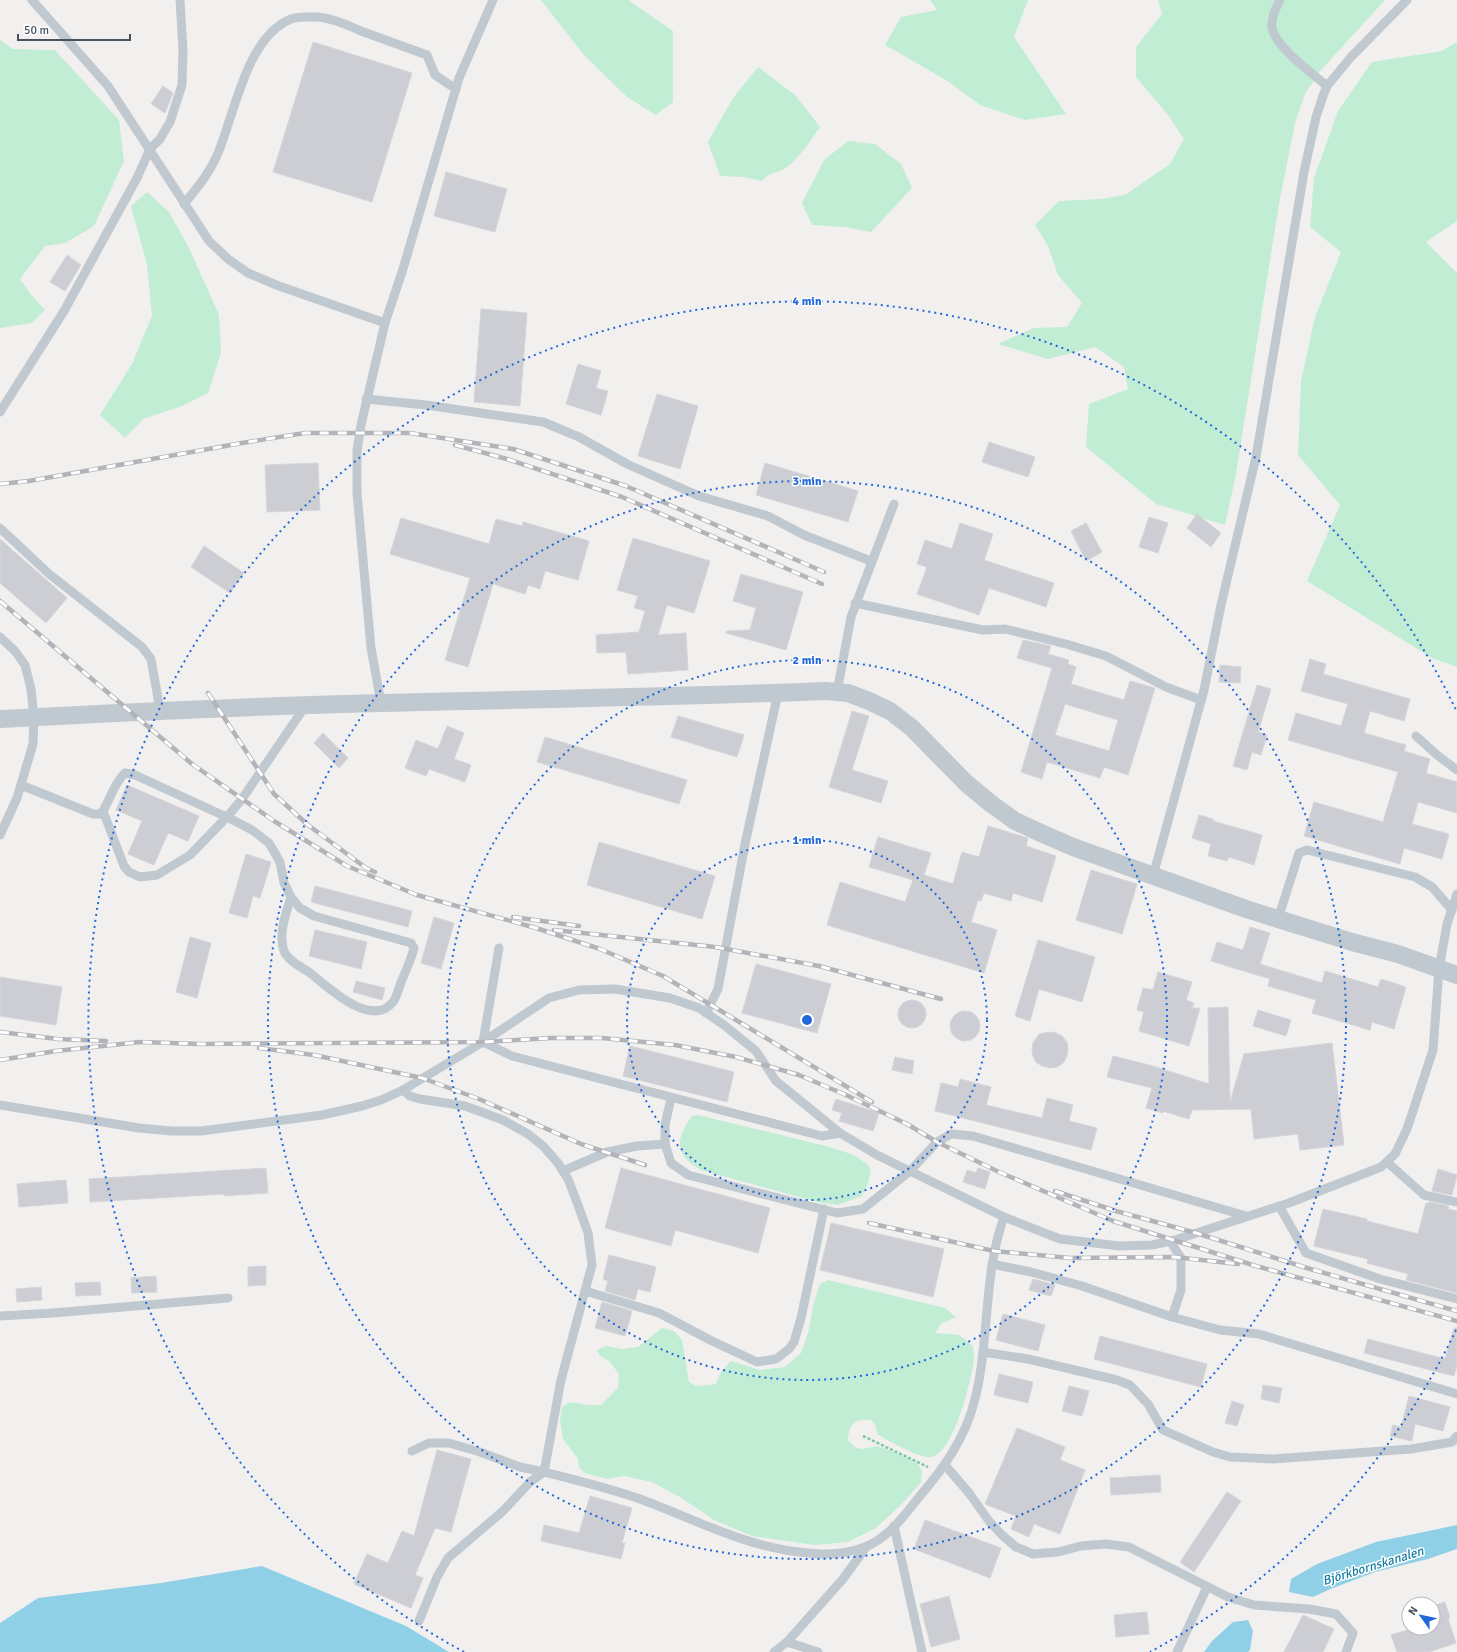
<svg xmlns="http://www.w3.org/2000/svg" width="1457" height="1652" font-family="Signika,sans-serif">
	<rect width="100%" height="100%" fill="#f2f0ef"/>
	<g fill="#c0edd4">
		<path d="M541 0H628L673 31V102L656 115 627 97 584 55Z"/>
		<path d="M930 0H1028L1014 37 1066 114 1025 120 980 105 946 80 885 45 901 17 937 10Z"/>
		<path d="M1158 0H1385L1321 70 1305 94 1295 123 1279 204 1236 474 1225 525 1156 504 1086 447 1089 404 1128 389 1124 367 1095 347 1048 359 998 344 1034 328 1067 327 1082 303 1058 275 1048 246 1035 225 1059 201 1100 199 1125 195 1170 164 1184 139 1168 115 1136 77V47L1162 14Z"/>
		<path d="M0 40 13 49 55 50 119 120 124 161 94 226 65 243 45 246 20 279 31 295 45 310 32 323 0 328Z"/>
		<path d="M1457 42V221L1426 242 1457 273V667L1432 658 1307 581 1340 505 1298 455 1301 381 1315 317 1341 252 1310 227 1314 178 1338 111 1372 62 1442 51Z"/>
		<path d="M758 67 795 95 820 127C811 140 799 158 787 167 779 173 768 172 762 181L744 177 720 176 708 142 733 98Z"/>
		<path d="M848 141 875 144 901 164 912 188 871 232 844 227 812 225 802 203 824 160Z"/>
		<path d="M147 192 169 212 189 248 219 315 221 353 208 393 182 406 143 419 125 438 100 415 132 364 152 316 147 265 131 206Z"/>
		<path d="M698 1115 830 1147 854 1155 867 1164 871 1170 868 1183 862 1196 838 1205 817 1202 701 1170C674 1155 675 1139 692 1116Z"/>
		<path d="M828 1280 945 1308 956 1317 941 1324 935 1333 959 1335 973 1346C973 1350 974 1354 974 1358 972 1379 954 1452 932 1457 919 1459 890 1441 878 1435L875 1425 871 1420C855 1419 849 1423 848 1440 861 1457 867 1444 879 1447 884 1447 914 1461 917 1463 919 1465 920 1469 922 1471L921 1482 903 1503 876 1528 848 1542 815 1545 752 1536 714 1520 680 1497 652 1482 624 1476 607 1479 584 1473 579 1467 578 1459 563 1439 560 1421 562 1407 569 1402 589 1405H601L618 1388 619 1374 609 1361 599 1355 597 1350 606 1346 622 1349 638 1347 662 1328 674 1331 682 1340 689 1382 696 1386 716 1384 721 1372 731 1361 760 1370 785 1367 801 1353 808 1333 814 1302 820 1284Z"/>
	</g>
	<g fill="#90d0e7">
		<path d="M1457 1525V1549L1428 1559 1375 1572 1328 1590 1313 1597 1289 1592 1291 1579 1317 1564 1376 1542Z"/>
		<path d="M262 1566 406 1626 449 1652H0V1623L38 1598 161 1583Z"/>
		<path d="M1248 1620 1253 1631 1250 1650 1248 1652H1204L1212 1641 1233 1622Z"/>
	</g>
	<g fill="#cdced4" stroke="#d4d5da" fill-rule="evenodd">
		<path d="M313 42 412 73 372 202 273 172Z"/>
		<path d="M163 86 173 93 165 113 151 104Z"/>
		<path d="M446 172 507 189 495 232 434 216Z"/>
		<path d="M67 255 81 265 65 291 50 282Z"/>
		<path d="M481 309 527 313 520 406 474 402Z"/>
		<path d="M578 364 601 371 596 388 608 391 601 415 566 404Z"/>
		<path d="M657 394 698 406 680 469 638 456Z"/>
		<path d="M989 442 1035 457 1028 477 982 462Z"/>
		<path d="M318 463 320 510 267 512 265 465Z"/>
		<path d="M765 463 858 491 848 522 756 495Z"/>
		<path d="M1197 514 1221 533 1211 547 1187 528Z"/>
		<path d="M1149 517 1168 523 1158 553 1139 547Z"/>
		<path d="M401 518 489 544 496 519 522 526 523 522 589 541 578 580 545 571 540 589 528 585 525 594 493 584 468 667 445 660 470 578 390 554Z"/>
		<path d="M960 523 993 534 984 560 1054 583 1046 607 989 588 979 615 917 594 927 567 917 564 925 540 952 549Z"/>
		<path d="M1086 523 1102 552 1086 561 1071 531Z"/>
		<path d="M633 538 710 561 694 613 667 605 658 635 686 633 688 670 628 674 626 652 597 653 596 635 639 632 645 611 634 608 638 596 617 590Z"/>
		<path d="M0 539 67 598 46 623 0 583Z"/>
		<path d="M204 546 244 573 230 593 191 567Z"/>
		<path d="M741 574 803 592 786 650 726 633 727 631 750 630 756 608 733 601Z"/>
		<path d="M1023 640 1051 646 1048 654 1069 660 1068 664 1076 667 1071 684 1124 700 1130 681 1155 688 1128 775 1104 767 1100 778 1047 762 1042 779 1021 772 1052 668 1017 658ZM1065 704 1118 720 1109 751 1055 735Z"/>
		<path d="M1310 659 1326 664 1323 674 1410 699 1404 721 1370 711 1364 733 1406 745 1404 751 1430 759 1426 773 1457 782V813L1418 802 1412 824 1449 834 1442 859 1404 848 1400 864 1304 836 1314 802 1383 822 1398 772 1288 740 1296 713 1341 726 1348 704 1301 691Z"/>
		<path d="M1220 665 1241 667 1240 683 1219 682Z"/>
		<path d="M1257 685 1271 689 1258 732 1267 735 1261 755 1252 752 1247 770 1233 766Z"/>
		<path d="M852 711 869 716 852 770 888 781 881 803 829 787Z"/>
		<path d="M678 716 744 735 737 757 671 737Z"/>
		<path d="M447 726 464 733 454 759 471 765 465 782 429 769 426 776 405 768 416 740 438 749Z"/>
		<path d="M323 733 348 758 339 768 314 743Z"/>
		<path d="M545 737 687 780 679 804 537 762Z"/>
		<path d="M127 785 199 816 188 841 168 833 154 865 128 854 142 821 116 810Z"/>
		<path d="M1199 815 1213 819V821L1262 835 1254 865 1229 857 1227 861 1208 856 1211 844 1192 838Z"/>
		<path d="M988 826 1028 838 1026 846 1056 856 1042 902 1013 893 1011 901 984 893 981 901 978 900 971 922 997 930 984 973 827 925 840 882 905 902 913 880 869 867 878 837 931 853 924 875 953 884 962 852 979 857Z"/>
		<path d="M599 842 715 876 702 919 587 885Z"/>
		<path d="M246 854 271 862 260 898 253 896 247 918 229 913Z"/>
		<path d="M1091 870 1137 884 1122 934 1076 920Z"/>
		<path d="M315 886 412 911 408 927 311 902Z"/>
		<path d="M434 917 454 923 441 969 421 963Z"/>
		<path d="M1250 927 1270 933 1260 964 1322 983 1325 971 1378 987 1381 979 1406 987 1394 1029 1372 1022 1370 1030 1312 1013 1316 1000 1268 986 1270 979 1211 961 1217 942 1243 950Z"/>
		<path d="M315 930 367 942 361 969 309 956Z"/>
		<path d="M190 937 211 943 197 998 176 992Z"/>
		<path d="M1038 940 1095 957 1082 1002 1039 989 1030 1021 1015 1016Z"/>
		<path d="M756 964 831 984 817 1033 742 1013Z"/>
		<path d="M1158 972 1192 982 1186 1000 1194 1003 1192 1008H1200L1189 1046 1139 1031 1144 1012 1137 1010 1143 988 1153 990Z"/>
		<path d="M0 977 62 987 56 1025 0 1016Z"/>
		<path d="M356 981 385 988 382 1000 353 992Z"/>
		<circle cx="912" cy="1014" r="14"/>
		<path d="M1228 1007 1230 1102 1244 1054 1332 1043 1344 1145 1300 1150 1298 1134 1254 1139 1251 1109 1192 1110 1189 1119 1163 1111V1113L1146 1108 1152 1088 1107 1077 1113 1056 1153 1066 1209 1084 1208 1008Z"/>
		<path d="M1258 1010 1291 1020 1286 1036 1253 1026Z"/>
		<circle cx="965" cy="1026" r="15"/>
		<path d="M1050 1032 1056 1033 1062 1036 1067 1042 1068 1049 1067 1056 1063 1063 1057 1067 1050 1068 1042 1066 1036 1062 1033 1056 1032 1049 1033 1043 1039 1034Z"/>
		<path d="M630 1046 734 1072 727 1102 623 1076Z"/>
		<path d="M895 1057 914 1061 912 1074 892 1070Z"/>
		<path d="M960 1079 991 1087 986 1105 1042 1118 1047 1098 1073 1105 1069 1121 1097 1128 1091 1150 935 1111 941 1083 958 1087Z"/>
		<path d="M836 1099 879 1113 873 1131 839 1121 842 1113 832 1110Z"/>
		<path d="M266 1168 268 1193 224 1196V1194L90 1202 89 1179Z"/>
		<path d="M621 1168 770 1208 758 1253 675 1230 671 1246 605 1228Z"/>
		<path d="M978 1168 990 1172 985 1189 963 1182 967 1170 976 1173Z"/>
		<path d="M1438 1169 1457 1175 1452 1195 1432 1191Z"/>
		<path d="M66 1180 68 1203 19 1207 17 1184Z"/>
		<path d="M1429 1202 1449 1206 1448 1209 1457 1211V1293L1406 1280 1408 1274 1367 1263 1368 1259 1314 1246 1323 1209 1367 1219V1221L1418 1234 1426 1203 1428 1204Z"/>
		<path d="M831 1223 944 1249 933 1297 820 1270Z"/>
		<path d="M609 1255 656 1267 650 1292 638 1289 635 1300 605 1291 608 1281 603 1279Z"/>
		<path d="M266 1266V1285L248 1286V1267Z"/>
		<path d="M156 1276 157 1292 132 1293 131 1278Z"/>
		<path d="M1033 1279 1055 1285 1051 1296 1029 1290Z"/>
		<path d="M100 1282 101 1295 76 1296 75 1283Z"/>
		<path d="M41 1287 42 1300 17 1302 16 1289Z"/>
		<path d="M602 1302 632 1311 625 1336 595 1328Z"/>
		<path d="M1003 1314 1045 1325 1038 1351 996 1340Z"/>
		<path d="M1454 1328H1457V1366L1454 1376 1364 1353 1368 1339 1445 1359Z"/>
		<path d="M1100 1336 1207 1364 1201 1387 1094 1359Z"/>
		<path d="M999 1374 1033 1382 1028 1403 994 1395Z"/>
		<path d="M1263 1385 1282 1388 1279 1403 1261 1399Z"/>
		<path d="M1069 1386 1089 1391 1082 1416 1062 1411Z"/>
		<path d="M1409 1396 1450 1407 1443 1431 1415 1424 1412 1441 1390 1436 1393 1425 1401 1427Z"/>
		<path d="M1232 1401 1244 1405 1237 1426 1225 1423Z"/>
		<path d="M1017 1428 1065 1447 1060 1460 1085 1470 1060 1534 1034 1524 1029 1537 1011 1529 1016 1516 985 1504Z"/>
		<path d="M437 1450 471 1459 451 1532 435 1528 415 1575 423 1578 411 1608 354 1584 367 1554 388 1563 402 1531 414 1536Z"/>
		<path d="M1160 1475 1161 1492 1111 1495 1110 1478Z"/>
		<path d="M1227 1492 1241 1501 1194 1572 1180 1562Z"/>
		<path d="M590 1496 632 1508 622 1543H625L621 1559 541 1541 544 1525 579 1533Z"/>
		<path d="M925 1520 1001 1548 990 1578 914 1549Z"/>
		<path d="M949 1596 960 1639 931 1647 920 1604Z"/>
		<path d="M1445 1602 1450 1618 1448 1619 1456 1643 1429 1652H1397L1391 1635 1414 1628H1433V1606Z"/>
		<path d="M1147 1612 1149 1634 1116 1637 1114 1615Z"/>
		<path d="M1303 1615 1334 1629 1323 1652H1284Z"/>
	</g>
	<g fill="none" stroke-linecap="round" stroke-linejoin="round">
		<path stroke="#7ac9a6" stroke-width="2.5" stroke-dasharray="3 2" stroke-linecap="butt" d="M863 1436 928 1467"/>
		<g stroke="#c1c9d0" stroke-width="9">
			<path d="M32 0 108 86 209 241 228 259 248 273 279 286 385 323"/>
			<path d="M1280 0C1276 8 1271 17 1272 27 1274 46 1313 74 1327 86"/>
			<path d="M184 204C198 187 212 170 220 148 235 110 248 36 291 19 297 16 308 17 315 17 330 17 347 25 361 31 383 39 405 47 427 55L435 75 456 89"/>
			<path d="M366 399 426 405 543 422 579 437 627 464 699 496 768 516 804 535 871 561"/>
			<path d="M0 412 64 311 137 178 150 149 160 139 170 122 182 85 183 50 180 0"/>
			<path d="M0 528 48 573 142 647 151 659 160 710"/>
			<path d="M855 603 983 630 1005 629 1066 644 1106 656 1166 687 1201 700"/>
			<path d="M0 637 15 651 25 665 31 689 34 717 33 744 17 798 0 835"/>
			<path d="M837 692 851 617 894 504"/>
			<path d="M381 703 371 648 357 493V451L361 425 385 323 403 269 459 78 493 0"/>
			<path d="M1416 736 1437 755 1457 770"/>
			<path d="M21 785 93 814H101C110 801 113 784 125 773L135 775 231 819 252 830 269 843 280 862 284 883 291 897 300 908 314 916 411 943 414 948C411 960 406 971 401 982 399 988 397 997 393 1002 372 1028 331 990 314 976 305 968 288 962 284 951 278 933 286 914 291 897"/>
			<path d="M103 811 124 866 129 872 140 877 157 875 190 855 227 817 242 799 306 705"/>
			<path d="M1153 876 1204 690 1221 605 1256 457 1304 172 1316 117 1323 96 1327 86 1351 57 1407 0"/>
			<path d="M1278 919 1299 853 1307 850 1415 877 1432 887 1452 910"/>
			<path d="M499 948 483 1042 512 1056 822 1136 840 1133"/>
			<path d="M706 1013 718 989 745 844 778 693"/>
			<path d="M403 1090 410 1096 420 1099 465 1106 503 1120 528 1134 543 1146 558 1163 568 1179 578 1205 588 1233 592 1265 561 1380 544 1472C576 1480 609 1488 640 1499 697 1520 747 1548 808 1553 827 1555 847 1554 865 1547 888 1538 904 1516 919 1497 944 1468 966 1437 975 1399 990 1339 983 1275 1004 1217"/>
			<path d="M671 1098 665 1125V1144L671 1163 688 1175 837 1213 863 1209 910 1171 937 1142 951 1134 973 1136 1246 1216"/>
			<path d="M0 1105 139 1128 172 1131H201L322 1115 362 1106 381 1100 403 1090 483 1042 549 998 579 990 615 989 670 998 699 1008 724 1025 756 1051 776 1081 840 1133 877 1155 1004 1217 1060 1239 1120 1246 1152 1245 1175 1240 1289 1203 1381 1167 1395 1154 1407 1129 1433 1050 1439 969 1447 924 1457 894"/>
			<path d="M1387 1162 1424 1195 1457 1202"/>
			<path d="M563 1171 607 1152 637 1146 665 1144"/>
			<path d="M1279 1206 1306 1253 1380 1279 1457 1299"/>
			<path d="M1170 1241 1181 1258V1290L1172 1317"/>
			<path d="M992 1264 1031 1272 1082 1286 1172 1317 1220 1330 1259 1334 1457 1394"/>
			<path d="M585 1291 659 1313 712 1341 757 1362 776 1359 789 1349 794 1342 801 1318 824 1209"/>
			<path d="M0 1316 53 1313 228 1298"/>
			<path d="M983 1352 1028 1359 1117 1380 1130 1385 1148 1404 1163 1430 1213 1452 1230 1457 1273 1459 1411 1449 1452 1442 1457 1436"/>
			<path d="M412 1451 429 1443H449L480 1452 520 1467 544 1472 530 1482 503 1511 448 1558 437 1577 419 1621"/>
			<path d="M945 1465 969 1493 989 1521 1002 1535 1016 1547 1033 1554 1058 1552 1081 1546 1106 1544 1129 1547 1228 1597 1254 1605 1309 1609 1336 1614 1353 1633 1346 1652"/>
			<path d="M894 1526 922 1652"/>
			<path d="M787 1642 818 1652"/>
			<path d="M774 1652 787 1642 843 1579 866 1547"/>
			<path d="M1177 1652 1207 1587"/>
		</g>
		<path stroke="#c1c9d0" stroke-width="18" d="M0 719C127 712 254 706 382 703 530 699 678 697 826 691L848 693 869 701 890 711 912 728 966 783 990 803 1015 821 1041 833 1073 847 1246 909 1352 942 1398 954 1457 975"/>
		<g stroke="#b2b4b9" stroke-width="4.5">
			<g id="rail">
				<path d="M455 445 507 459 622 497 822 584"/>
				<path d="M0 484 29 481 242 443 305 433H410L513 449 626 486 824 572"/>
				<path d="M0 601 192 764 274 821 347 866 417 895 536 928 600 949 663 976 872 1102"/>
				<path d="M208 693 274 794 308 825 366 868 375 872"/>
				<path d="M513 917 579 926"/>
				<path d="M554 930 715 947 819 966 941 999"/>
				<path d="M0 1032 58 1039 106 1041"/>
				<path d="M259 1048 314 1055 422 1078 479 1099 581 1144 645 1165"/>
				<path d="M0 1060 56 1051 140 1042 201 1044 483 1042 551 1038H602L675 1045 736 1057 799 1075 846 1095 907 1124 937 1142 999 1172 1113 1221 1256 1266 1457 1321"/>
				<path d="M1055 1191 1116 1211 1196 1233 1307 1268 1457 1311"/>
				<path d="M869 1223 994 1251 1070 1258 1174 1257 1238 1264"/>
			</g>
		</g>
		<use href="#rail" stroke="#fff" stroke-width="3" stroke-dasharray="9" stroke-linecap="butt"/>
	</g>
	<g fill="none" stroke="#2368d8" stroke-width="2" stroke-dasharray="2 4">
		<circle cx="807" cy="1020" r="180"/>
		<circle cx="807" cy="1020" r="360"/>
		<circle cx="807" cy="1020" r="539"/>
		<path d="M1456 1330A719 719 0 0 1 1150 1652M464 1652A719 719 0 1 1 1456 710"/>
	</g>
	<g text-anchor="middle" dominant-baseline="central" stroke-width="3" stroke-linejoin="round" paint-order="stroke">
		<g font-size="13" font-style="italic" fill="#147da3" stroke="#fff">
			<text transform="translate(1373 1566) rotate(-17)">Björkbornskanalen</text>
		</g>
	</g>
	<circle cx="807" cy="1020" r="6" fill="#2368d8" stroke="#fff" stroke-width="2"/>
	<g font-size="12" text-anchor="middle" font-weight="bold" fill="#2368d8" stroke="#fff" stroke-width="3" stroke-linejoin="round" paint-order="stroke">
		<text x="807" y="305">4 min</text>
		<text x="807" y="485">3 min</text>
		<text x="807" y="664">2 min</text>
		<text x="807" y="844">1 min</text>
	</g>
	<g transform="translate(1421 1616) rotate(303)"><circle r="19" fill="#ffffff" stroke="#b6babe"/>
	<path d="M0-3L7 15L0 10L-7 15Z" fill="#2368d8"/>
	<text y="-6" font-size="11" font-weight="bold" text-anchor="middle" fill="#48525c">N</text>
	</g>
	<path d="M18 34v6h112v-6" fill="none" stroke="#48525c" stroke-width="2"/>
	<text x="24" y="34" font-size="12" fill="#48525c" stroke="#ffffff" stroke-width="3" paint-order="stroke">50 m</text>
</svg>
